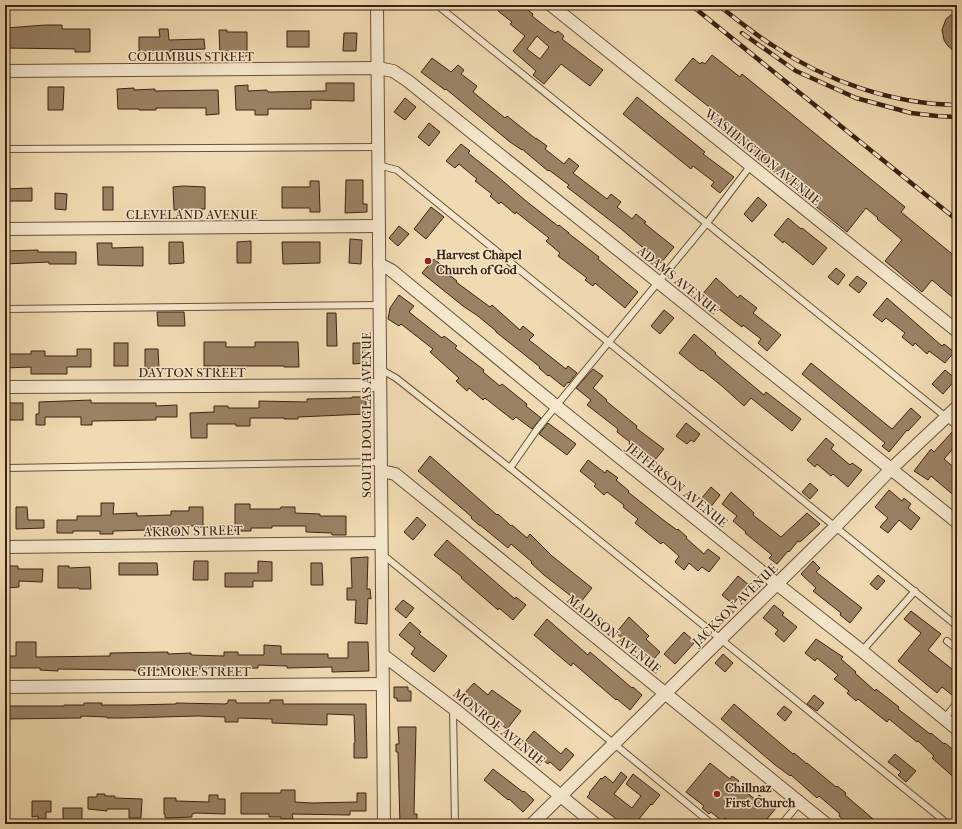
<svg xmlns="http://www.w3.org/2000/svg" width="962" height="829" font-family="'IM FELL French Canon',serif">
	<rect width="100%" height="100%" fill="#f0dab1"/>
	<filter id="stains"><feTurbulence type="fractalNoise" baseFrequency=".005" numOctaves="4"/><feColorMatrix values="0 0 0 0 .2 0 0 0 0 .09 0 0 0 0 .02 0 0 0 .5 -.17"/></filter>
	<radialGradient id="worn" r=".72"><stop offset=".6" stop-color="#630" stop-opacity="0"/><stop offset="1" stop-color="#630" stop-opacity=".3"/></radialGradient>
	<g fill="#9a8264" stroke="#3c2211" fill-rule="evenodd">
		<path d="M502 5H522L533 14 532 16 551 31H552L555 33 558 31 564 36 562 39 603 70 590 86 561 64 544 84 533 75 536 71 513 51 525 36 510 24 512 22 498 11ZM537 36 549 47 540 59 527 49Z"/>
		<path d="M957 10V54L947 45 944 40 942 30 946 19Z"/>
		<path d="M46 25H62V29H90V52H75V49L5 48V28Z"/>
		<path d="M159 29H168L169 40 204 39 205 49 170 50V52L139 54V37H160Z"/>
		<path d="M219 30H227V32H247V56H239V54L220 55Z"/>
		<rect x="287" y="31" width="22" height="16"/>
		<path d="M344 33H357L356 51H343Z"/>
		<path d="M712 55 740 77 742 74 905 207 901 212 957 258V301L932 280 922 292 885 261 902 240 877 219 878 218 866 208 847 232 707 117 713 110 675 80 693 58 700 64 702 62 705 64Z"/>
		<path d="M432 58 451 72 458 65 464 70 461 74 477 86 473 92 505 118 507 116 536 139V138L547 146 545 149 564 164 569 158 579 166 573 173 607 199 611 194 621 202 617 207 632 219 636 214 646 222 644 223 674 247 661 263 620 228 567 187 569 185 549 170 548 171 522 149V150L510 142 446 89 445 90 421 72Z"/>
		<path d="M326 83H354V101L311 100V109H268V115H255V110H236L235 86 248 85V91L267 90 268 92 326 91Z"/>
		<path d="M48 87H64L63 110H48Z"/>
		<path d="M134 88V90L155 89V91L218 90 219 114 206 115V108H156V110H139V109H118L117 89Z"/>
		<path d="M637 97 705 152 703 154 734 177 720 193 711 186 714 182 693 166 691 169 623 114Z"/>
		<path d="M405 98 416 107 405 120 394 112Z"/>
		<path d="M429 123 440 132 429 146 418 137Z"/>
		<path d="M461 144 470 151 468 153 497 176 526 201 558 226 559 225 569 233H568L599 257 598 259 638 292 625 308 595 283 593 286 585 280 587 278 558 256 560 253 546 241 549 238 516 212 515 214 501 202 499 204 490 196 492 194 475 181 477 179 459 164 455 168 446 161Z"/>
		<path d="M346 180H363V204H367V212L345 213Z"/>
		<path d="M310 181H319L320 212H310V208H282V187H310Z"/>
		<path d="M183 186 205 187V209L174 210 173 187Z"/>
		<rect x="103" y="187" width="10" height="23"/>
		<path d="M32 188V201H5V189Z"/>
		<path d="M55 193 67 194 66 210 55 209Z"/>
		<path d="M758 197 767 205 752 222 744 214Z"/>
		<path d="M431 207 444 217 426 239 414 229Z"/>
		<path d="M788 218 801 229 802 228 827 248 813 265 784 241 783 243 774 235Z"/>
		<path d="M399 226 409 234 398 246 389 238Z"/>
		<path d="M350 239 362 240 361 264 349 263Z"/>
		<path d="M251 241V263H237V242Z"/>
		<path d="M169 242H183L184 263 169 264Z"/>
		<path d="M282 242H320V263L283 264Z"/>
		<path d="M97 243H112V248L143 247V266L98 265Z"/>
		<path d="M38 250V252H76V264H49V262L5 264V251Z"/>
		<path d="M434 259 445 268 443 270 457 281 456 282 490 307 492 305 520 330 523 326 534 335 529 340 566 369 568 366 577 373 569 383 568 382 564 387 549 375 548 376 539 368 540 367 496 332V331L478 316 463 306 422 273Z"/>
		<path d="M836 268 845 275 838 285 828 277Z"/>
		<path d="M857 276 867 283 859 293 849 285Z"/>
		<path d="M716 278 738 298 740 295 757 308 753 313 781 335 767 351 758 343 761 339 743 325 742 327 719 309 717 311 701 296Z"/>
		<path d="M399 295 414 306 409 312 442 338 444 336 457 346 455 348 484 370 483 372 500 386 502 384 527 404 526 406 541 418 532 429 516 417 513 420 485 398 483 400 469 388 467 391 456 381 459 378 430 352 433 349 401 324 399 326 388 319 390 308Z"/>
		<path d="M887 298 942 346 944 344 954 352 945 363 929 351 927 354 915 343 913 346 902 337 905 333 886 318 882 322 873 315Z"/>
		<path d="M664 310 674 318 660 334 651 326Z"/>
		<path d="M157 312H184L185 326H158Z"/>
		<path d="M327 313H336L337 346H327Z"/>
		<path d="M694 334 716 353 715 354 764 395 766 392 801 419 792 431 751 398 744 406 723 387 702 370 701 371 679 353Z"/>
		<path d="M204 342H226V347H255V342H298L299 367H284V366H204Z"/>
		<rect x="114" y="343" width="14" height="23"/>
		<path d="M353 343H365V363L353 364Z"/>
		<path d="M77 349H91V367H67V374H31V367L5 368V354H31V351H45V356H77Z"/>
		<path d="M145 349H158L159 368 145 369Z"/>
		<path d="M811 363 892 429 911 408 921 417 908 431 907 430 889 452 882 446 885 443 802 374Z"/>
		<path d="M593 369 603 376 593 388 607 400 606 401 637 426 636 428 664 449 653 462 629 444 630 442 617 432 618 429 587 405 591 400 576 388Z"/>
		<path d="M945 370 956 379 943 394 932 384Z"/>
		<path d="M352 397H366V414L298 417V419H284V418H250V426H236V424H207V438H191L190 413 214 412V406H228V408H259V401L307 402V399L352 398Z"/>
		<path d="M91 400V403H156V406L177 405V417H156V420L92 421V425H81V417H45V425H36V414H39V402Z"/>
		<rect x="9" y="403" width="14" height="17"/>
		<path d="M548 423 576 444 567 455 539 434Z"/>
		<path d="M686 423 700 434 694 442 691 440 687 444 676 436Z"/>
		<path d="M952 432 957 436V444L944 459 957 470V498L931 476 928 480 914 471 931 449 934 452Z"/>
		<path d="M826 438 834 445 831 449 850 465 852 463 862 470 848 487 833 474 831 476 817 464 815 467 807 460Z"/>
		<path d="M430 456 497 515 498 514 511 526 512 525 527 538 530 534 552 556 592 588 580 603 544 575 531 563 532 562 511 544 508 548 480 525V526L471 518 472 517 418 471Z"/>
		<path d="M588 460 605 473 607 470 618 478 616 480 629 491 628 492 662 519 677 530 678 529 687 537 686 538 704 554 708 549 720 558 709 572 702 567 698 571 689 563 684 570 675 562 679 556 663 542 661 544 635 523 638 519 623 507 624 505 607 492 604 495 594 486 596 484 580 471Z"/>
		<path d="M810 483 818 490 810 499 802 492Z"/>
		<path d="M711 487 720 495 710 508 700 500Z"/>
		<path d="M889 490 902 501 904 498 911 504 908 508 920 518 911 530 899 520 888 533 880 527 888 518 875 507Z"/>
		<path d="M731 492 754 513 753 515 781 537 807 513 820 524 800 542 798 541 789 552 788 551 777 564 769 558 772 555 745 533 746 532 733 521 737 516 722 504Z"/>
		<path d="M101 503H114L113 514 137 513V516L171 515V511H189V507H203V526H183V533H172V530H149L113 531V534H100V531H73V533H57V520H77V516H101Z"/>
		<path d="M235 504H250V509H280L281 507H295V513L320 514V516H346V535H332V533L306 532V526H272V528H251V531H235Z"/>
		<path d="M16 507H27L28 520H44V528L16 529Z"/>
		<path d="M417 517 426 525 413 540 404 532Z"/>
		<path d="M447 540 515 599 516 597 526 605 513 620 499 608 498 610 461 578 462 577 434 555Z"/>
		<path d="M368 557 367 589H370L371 599 368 598 367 624 355 623 356 600H347V588H352L351 558Z"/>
		<path d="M194 561H208V580H193Z"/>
		<path d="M258 561 272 562V581H253V587H225V573H258Z"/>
		<path d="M813 561 820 568 816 572 862 608 850 623 840 615 841 613 813 591 816 588 801 574Z"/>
		<path d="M119 563H157L158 575H119Z"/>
		<path d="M311 563H322L323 585H311Z"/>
		<path d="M7 566H18V569H43L42 582 19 581V587L7 588Z"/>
		<path d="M58 566H69V568L90 567 91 589H79V588H58Z"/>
		<path d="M878 575 885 581 877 590 870 584Z"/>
		<path d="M738 576 749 585 733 604 722 595Z"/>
		<path d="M403 600 414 608 406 618 395 609Z"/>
		<path d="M774 605 784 613 782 615 797 627 784 642 775 634 778 630 763 618Z"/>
		<path d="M911 611 941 634 928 650 957 673V699L942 687 937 693 898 661 921 633 904 619Z"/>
		<path d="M629 617 649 636 646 639 660 652 651 662 616 633Z"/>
		<path d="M547 619 588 655 590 652 632 688 633 687 642 695 630 710 617 699 616 700 573 663 571 666 534 635Z"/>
		<path d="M410 622 421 632 419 634 447 656 434 672 411 654 415 648 399 635Z"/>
		<path d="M684 632 695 642 675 664 664 654Z"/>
		<path d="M816 639 843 657 841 659 856 672 855 673 875 691 876 689 890 700 899 707 898 709 916 723 930 734 931 733 944 744 945 743 957 753V780L932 758 934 756 918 741 917 742 889 719 887 722 858 699 856 701 847 693 849 691 834 679 838 675 817 658 815 661 805 653Z"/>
		<path d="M16 642H36V657L110 656V653L168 652V654L191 653V655L224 656V652H238V655H264V645L281 646V654H328V658H348V642H368L369 671 332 672V667L287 668V666L258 665V668L191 669V670L178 671V669L134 671V670L58 669V671L40 670V668H5V656H16Z"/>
		<path d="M723 654 733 663 725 672 715 663Z"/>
		<path d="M474 683 488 695 492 690 521 711 507 729 463 695Z"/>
		<path d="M394 687H408V691H411V701H397V698H394Z"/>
		<path d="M814 695 824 703 817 711 807 704Z"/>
		<path d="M228 700H236V703H270V700H283V704H366L367 758H354V743H355L354 715 327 714V725L272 723V719L238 718V722H225V717L198 716 124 718H107V717L81 716V718L5 719V706H64V705H84V703H102L101 705H132L176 704V703L225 704 228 703Z"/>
		<path d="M734 704 793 754 794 753 807 764V763L836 787 837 786 846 793 845 795 879 824H849L839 816 840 814 819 796 817 798 791 775 790 776 774 764 721 719Z"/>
		<path d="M784 706 792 712 785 721 777 714Z"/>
		<path d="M398 727H416L414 814H417V824H400L398 752H396V744H399Z"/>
		<path d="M534 731 561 754 566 748 574 755 560 771 550 762 548 764 523 744Z"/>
		<path d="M895 754 916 771 906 782 898 775 901 772 888 762Z"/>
		<path d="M710 763 730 779 732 776 739 781 736 784 756 800 759 795 776 808 763 824H732L725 818 723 822 711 812 709 814 702 808 704 806 686 792Z"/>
		<path d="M493 769 523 792 524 791 534 800 523 812 509 799 508 800 484 780Z"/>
		<path d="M621 772 627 777 614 794 632 808 641 796 626 784 633 774 660 795 652 805 651 804 635 824H623L587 797 590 794 589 793 601 778 602 779 605 776 613 783Z"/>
		<path d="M281 790H295V802L311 803 357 802V793H366V811H350V815L292 814 293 819H281V817H269V814H241V793H281Z"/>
		<path d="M97 794H105V796H115V798L142 799 141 818H129V809H107V811L88 809V797H97Z"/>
		<path d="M209 795H218V799H225V814L196 813 192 814V817L165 818V814H164V798H176V801L209 802Z"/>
		<path d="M32 801H51V812H46V819H38V816L32 817Z"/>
		<rect x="63" y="808" width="19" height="13"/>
	</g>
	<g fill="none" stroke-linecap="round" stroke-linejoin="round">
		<g stroke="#695039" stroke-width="8">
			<g id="lane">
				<path d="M437 5 957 426"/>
				<path d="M5 149 378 147"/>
				<path d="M378 165 397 170 957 626"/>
				<path d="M5 309 380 305"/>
				<path d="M380 369 396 378 510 468 948 824"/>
				<path d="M5 468 381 462"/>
				<path d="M510 468 538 428 556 406 707 223 751 165"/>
				<path d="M382 554 712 824"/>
				<path d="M947 641 957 649"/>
				<path d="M862 651 915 591"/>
				<path d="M453 709 455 824"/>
				<path d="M944 719 957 703"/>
				<path d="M782 824 799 803"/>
			</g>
		</g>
		<g stroke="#695039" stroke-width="14">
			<g id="street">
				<path d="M377 5 384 824"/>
				<path d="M551 5 957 331"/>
				<path d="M5 71 378 68 393 71 408 81 957 522"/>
				<path d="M5 229 379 226"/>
				<path d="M379 264 391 270 556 406 777 584 862 651 957 729"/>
				<path d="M5 387 380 385"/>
				<path d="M382 471 395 474 826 824"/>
				<path d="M5 547 381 543"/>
				<path d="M383 655 453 708 595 824"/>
				<path d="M5 687 382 684"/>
				<path d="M532 824 835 527 891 469 957 407"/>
			</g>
		</g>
		<use href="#lane" stroke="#f5e7cc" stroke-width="6"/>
		<use href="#street" stroke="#f5e7cc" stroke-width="12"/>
		<g stroke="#3c2211" stroke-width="4.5">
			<g id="rail">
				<path d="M691 5 957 220"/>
				<path d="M718 5C736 19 753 33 772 45 826 81 892 104 957 105"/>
				<path d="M742 33 796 71 856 98 911 113 937 116 957 117"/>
			</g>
		</g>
		<use href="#rail" stroke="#f5e7cc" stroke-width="3" stroke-dasharray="9" stroke-linecap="butt"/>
	</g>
	<g fill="#8f2418" stroke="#f5e7cc" stroke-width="1.5">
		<circle cx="428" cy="261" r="4"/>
		<circle cx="717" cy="794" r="4"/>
	</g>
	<g text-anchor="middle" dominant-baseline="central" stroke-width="3" stroke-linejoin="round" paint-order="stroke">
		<g font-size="13" fill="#3c2211" stroke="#f5e7cc">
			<text x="191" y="56">COLUMBUS STREET</text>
			<text transform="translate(763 157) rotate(39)">WASHINGTON AVENUE</text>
			<text x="192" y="214">CLEVELAND AVENUE</text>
			<text transform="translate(678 280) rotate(39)">ADAMS AVENUE</text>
			<text x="192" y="372">DAYTON STREET</text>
			<text transform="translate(366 415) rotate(-90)">SOUTH DOUGLAS AVENUE</text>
			<text transform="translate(677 485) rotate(39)">JEFFERSON AVENUE</text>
			<text transform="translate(193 531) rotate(-1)">AKRON STREET</text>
			<text transform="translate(735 605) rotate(-44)">JACKSON AVENUE</text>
			<text transform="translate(614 634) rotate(39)">MADISON AVENUE</text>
			<text x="194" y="671">GILMORE STREET</text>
			<text transform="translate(499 727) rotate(39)">MONROE AVENUE</text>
		</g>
		<g font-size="13" font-weight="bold" fill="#3c2211" stroke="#f5e7cc" text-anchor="start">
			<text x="436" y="254">Harvest Chapel<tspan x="436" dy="15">Church of God</tspan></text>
			<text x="725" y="787">Chillnaz<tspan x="725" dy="15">First Church</tspan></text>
		</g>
	</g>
	<rect width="962" height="829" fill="none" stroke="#f0dab1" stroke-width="20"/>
	<rect x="6" y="6" width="950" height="817" fill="none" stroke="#3c2211" stroke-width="2"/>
	<rect x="10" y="10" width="942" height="809" fill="none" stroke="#3c2211"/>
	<rect width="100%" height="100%" filter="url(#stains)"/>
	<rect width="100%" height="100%" fill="url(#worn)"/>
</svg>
